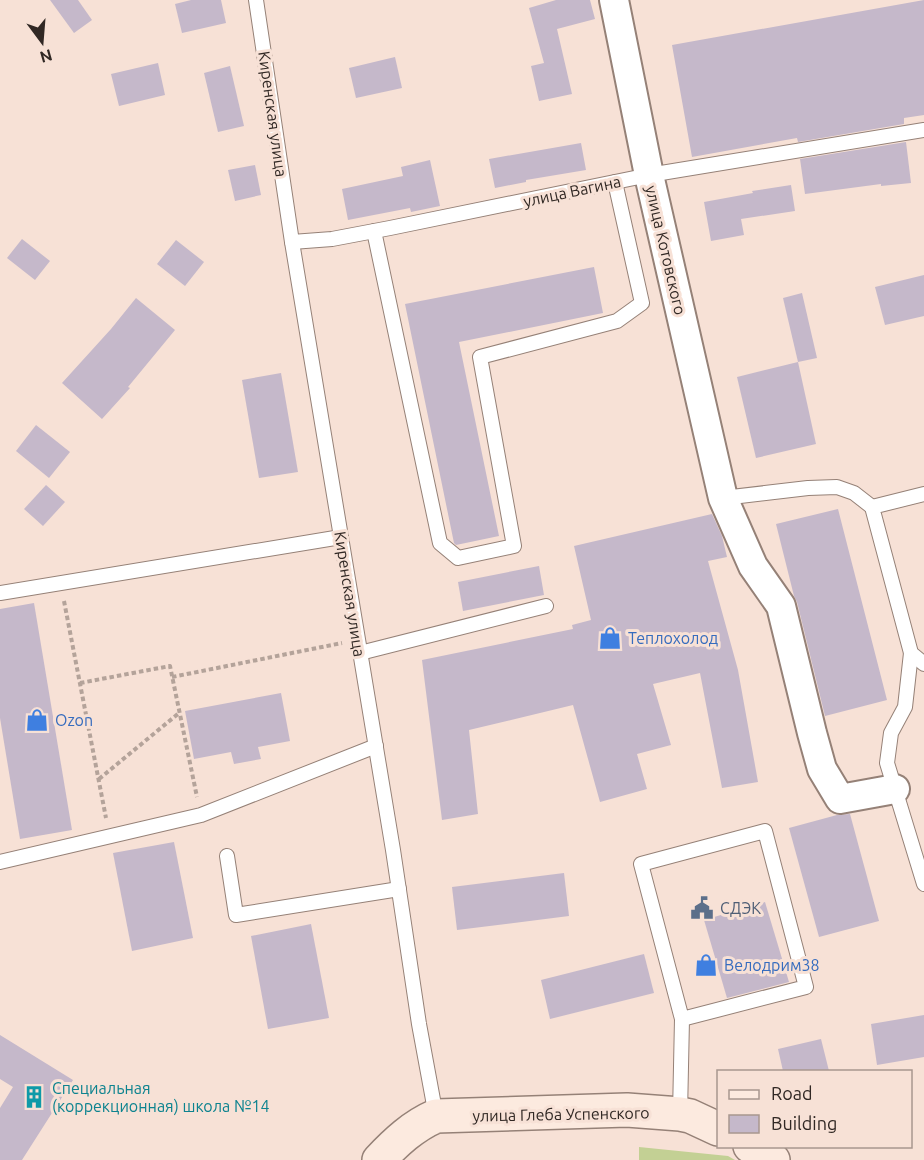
<svg xmlns="http://www.w3.org/2000/svg" width="924" height="1160" font-family="Ubuntu,sans-serif">
	<rect width="100%" height="100%" fill="#f7e1d6"/>
	<path fill="#c3d094" d="M639 1147 728 1156 735 1160H639Z"/>
	<g fill="#c5b8ca">
		<path d="M50 0H78L92 20 74 33Z"/>
		<path d="M191 0H221L226 23 182 33 175 4Z"/>
		<path d="M556 0H590L595 19 557 29 572 94 539 101 531 66 544 63 529 8Z"/>
		<path d="M924 0V115L904 118V124L798 142 797 138 692 157 672 45Z"/>
		<path d="M395 57 402 88 356 98 349 68Z"/>
		<path d="M158 63 165 95 119 106 111 74Z"/>
		<path d="M230 66 244 126 218 132 204 73Z"/>
		<path d="M906 142 911 183 881 186V184L805 194 800 159Z"/>
		<path d="M581 143 586 170 526 180V182L495 188 489 159Z"/>
		<path d="M430 160 440 206 411 212 410 208 348 220 342 189 403 176 401 167Z"/>
		<path d="M255 165 261 195 235 201 228 170Z"/>
		<path d="M791 185 795 211 741 219 744 235 711 241 704 202 753 193 752 191Z"/>
		<path d="M22 239 50 261 35 280 7 258Z"/>
		<path d="M176 240 204 262 185 286 157 264Z"/>
		<path d="M594 267 603 313 459 342 499 536 456 545 454 543 405 304Z"/>
		<path d="M924 275V316L885 325 875 287Z"/>
		<path d="M802 293 817 358 798 362 783 298Z"/>
		<path d="M136 298 175 330 128 387 130 388 102 419 62 383 111 329Z"/>
		<path d="M798 362 816 444 756 458 737 377Z"/>
		<path d="M281 373 298 472 259 478 242 380Z"/>
		<path d="M36 425 70 452 49 478 16 451Z"/>
		<path d="M46 485 65 502 43 526 24 509Z"/>
		<path d="M838 509 887 700 825 716 797 602 794 596 776 524Z"/>
		<path d="M712 514 722 536 727 557 708 561 738 670 758 782 722 788 700 673 653 684 671 745 637 754 647 789 600 802 573 705 469 730 478 814 442 820 422 660 573 629 572 625 591 620 574 546Z"/>
		<path d="M539 566 544 595 463 611 458 582Z"/>
		<path d="M34 603 72 830 20 839 0 718V609Z"/>
		<path d="M281 693 290 741 258 747 261 759 234 764 231 752 194 759 185 711Z"/>
		<path d="M850 814 879 921 819 937 789 828 837 815Z"/>
		<path d="M174 842 193 938 132 951 113 853Z"/>
		<path d="M564 873 569 916 457 930 452 887Z"/>
		<path d="M765 902 789 982 727 998 704 920Z"/>
		<path d="M311 924 329 1018 268 1029 251 936Z"/>
		<path d="M644 954 654 993 550 1019 541 980Z"/>
		<path d="M924 1015V1057L877 1065 871 1024Z"/>
		<path d="M0 1035 73 1080 22 1160H0V1108L13 1087 0 1079Z"/>
		<path d="M821 1039 829 1071H783L778 1049Z"/>
	</g>
	<g fill="none" stroke-linecap="round" stroke-linejoin="round">
		<g stroke="#958177" stroke-width="16">
			<g id="lane">
				<path d="M256 0 292 242 393 850 419 1024 436 1116"/>
				<path d="M374 231 440 543 458 558 514 546 480 357 617 321 642 303 615 182"/>
				<path d="M292 242 332 239 390 228 649 175 924 130"/>
				<path d="M924 494 872 507 911 653 924 664"/>
				<path d="M723 498 808 488 837 487 854 493 872 507"/>
				<path d="M0 593 341 537"/>
				<path d="M360 653 546 606"/>
				<path d="M911 653 905 707 891 733 887 763 924 884"/>
				<path d="M227 856 236 915 399 889"/>
				<path d="M0 862 201 815 376 746"/>
				<path d="M680 1114 682 1019 806 987 765 831 641 864 682 1019"/>
			</g>
		</g>
		<g stroke="#958177" stroke-width="32">
			<path id="street" d="M614 0 649 175 723 498 753 566 781 606 812 733 822 769 840 799 895 789"/>
		</g>
		<g stroke="#958177" stroke-width="36">
			<g id="secondary">
				<path d="M750 1146 773 1160"/>
				<path d="M379 1160C396 1142 413 1126 436 1116L627 1110 680 1114 690 1116 718 1129"/>
			</g>
		</g>
		<g stroke="#b4a39a" stroke-width="4" stroke-dasharray="4.5 3" stroke-linecap="butt">
			<path d="M64 601 106 818"/>
			<path d="M172 677 342 643"/>
			<path d="M80 683 170 666 197 797"/>
			<path d="M99 779 179 713"/>
		</g>
		<use href="#lane" stroke="#fff" stroke-width="14"/>
		<use href="#street" stroke="#fff" stroke-width="28"/>
		<use href="#secondary" stroke="#fceadf" stroke-width="33"/>
	</g>
	<defs>
		<g id="shop-bare" transform="scale(1.8)"><path d="M-5-2.5h2.3a2.7 3.5 0 0 1 5.4 0H5L5.5 6h-11ZM-1.5-2.5h3a1.5 2.3 0 0 0-3 0Z" fill="#3f7fe0" stroke="#f7e1d6" stroke-width="2.5" paint-order="stroke"/></g>
		<g id="civic-bare" transform="scale(1.8)"><path d="M-.6-6.5H3V-4.5H.6V-3L4-1V1h2V6H-6V1h2V-1L-.6-3ZM-1.2 2.5V6h2.4V2.5Z" fill="#5c6f8a" stroke="#f7e1d6" stroke-width="2.5" paint-order="stroke"/></g>
		<g id="building-bare" transform="scale(1.8)"><path d="M-4-6H4V6H1V3H-1V6H-4ZM-2.5-4.3h1.7v1.8h-1.7ZM.8-4.3h1.7v1.8H.8ZM-2.5-1h1.7V.8h-1.7ZM.8-1h1.7V.8H.8Z" fill="#0f9aa8" stroke="#f7e1d6" stroke-width="2.5" paint-order="stroke"/></g>
	</defs>
	<g fill-rule="evenodd">
		<use href="#shop-bare" x="610" y="638"/>
		<use href="#shop-bare" x="37" y="720"/>
		<use href="#civic-bare" x="702" y="908"/>
		<use href="#shop-bare" x="706" y="965"/>
		<use href="#building-bare" x="34" y="1097"/>
	</g>
	<g text-anchor="middle" dominant-baseline="central" stroke-width="6" stroke-linejoin="round" paint-order="stroke">
		<g font-size="16" fill="#312824" stroke="#f7e1d6">
			<text transform="translate(273 114) rotate(82)">Киренская улица</text>
			<text transform="translate(572 191) rotate(-12)">улица Вагина</text>
			<text transform="translate(666 250) rotate(77)">улица Котовского</text>
			<text transform="translate(350 594) rotate(81)">Киренская улица</text>
			<text transform="translate(561 1114) rotate(-1)">улица Глеба Успенского</text>
		</g>
		<g font-size="16" fill="#366cbe" stroke="#f7e1d6" text-anchor="start">
			<text x="628" y="638">Теплохолод</text>
			<text x="55" y="720">Ozon</text>
			<text x="724" y="965">Велодрим38</text>
		</g>
		<g font-size="16" fill="#4e5e75" stroke="#f7e1d6" text-anchor="start">
			<text x="720" y="908">СДЭК</text>
		</g>
		<g font-size="16" fill="#0d838f" stroke="#f7e1d6" text-anchor="start">
			<text x="52" y="1088">Специальная<tspan x="52" dy="18">(коррекционная) школа №14</tspan></text>
		</g>
	</g>
	<rect x="717" y="1070" width="195" height="78" fill="#f7e1d6" stroke="#a8978f" stroke-width="1.5"/>
	<rect x="729" y="1090" width="30" height="9" fill="#fceadf" stroke="#a8978f" stroke-width="1.5"/>
	<text x="771" y="1100" font-size="18" fill="#312824">Road</text>
	<rect x="729" y="1115" width="30" height="18" fill="#c5b8ca" stroke="#a8978f" stroke-width="1.5"/>
	<text x="771" y="1130" font-size="18" fill="#312824">Building</text>
	<g transform="translate(42 42) rotate(164)" stroke="#f7e1d6" stroke-width="4.5" paint-order="stroke">
	<path d="M0-4.5L10 22L0 15L-10 22Z" fill="#312824"/>
	<text y="-9" font-size="16" font-weight="bold" text-anchor="middle" fill="#312824">N</text>
	</g>
</svg>
